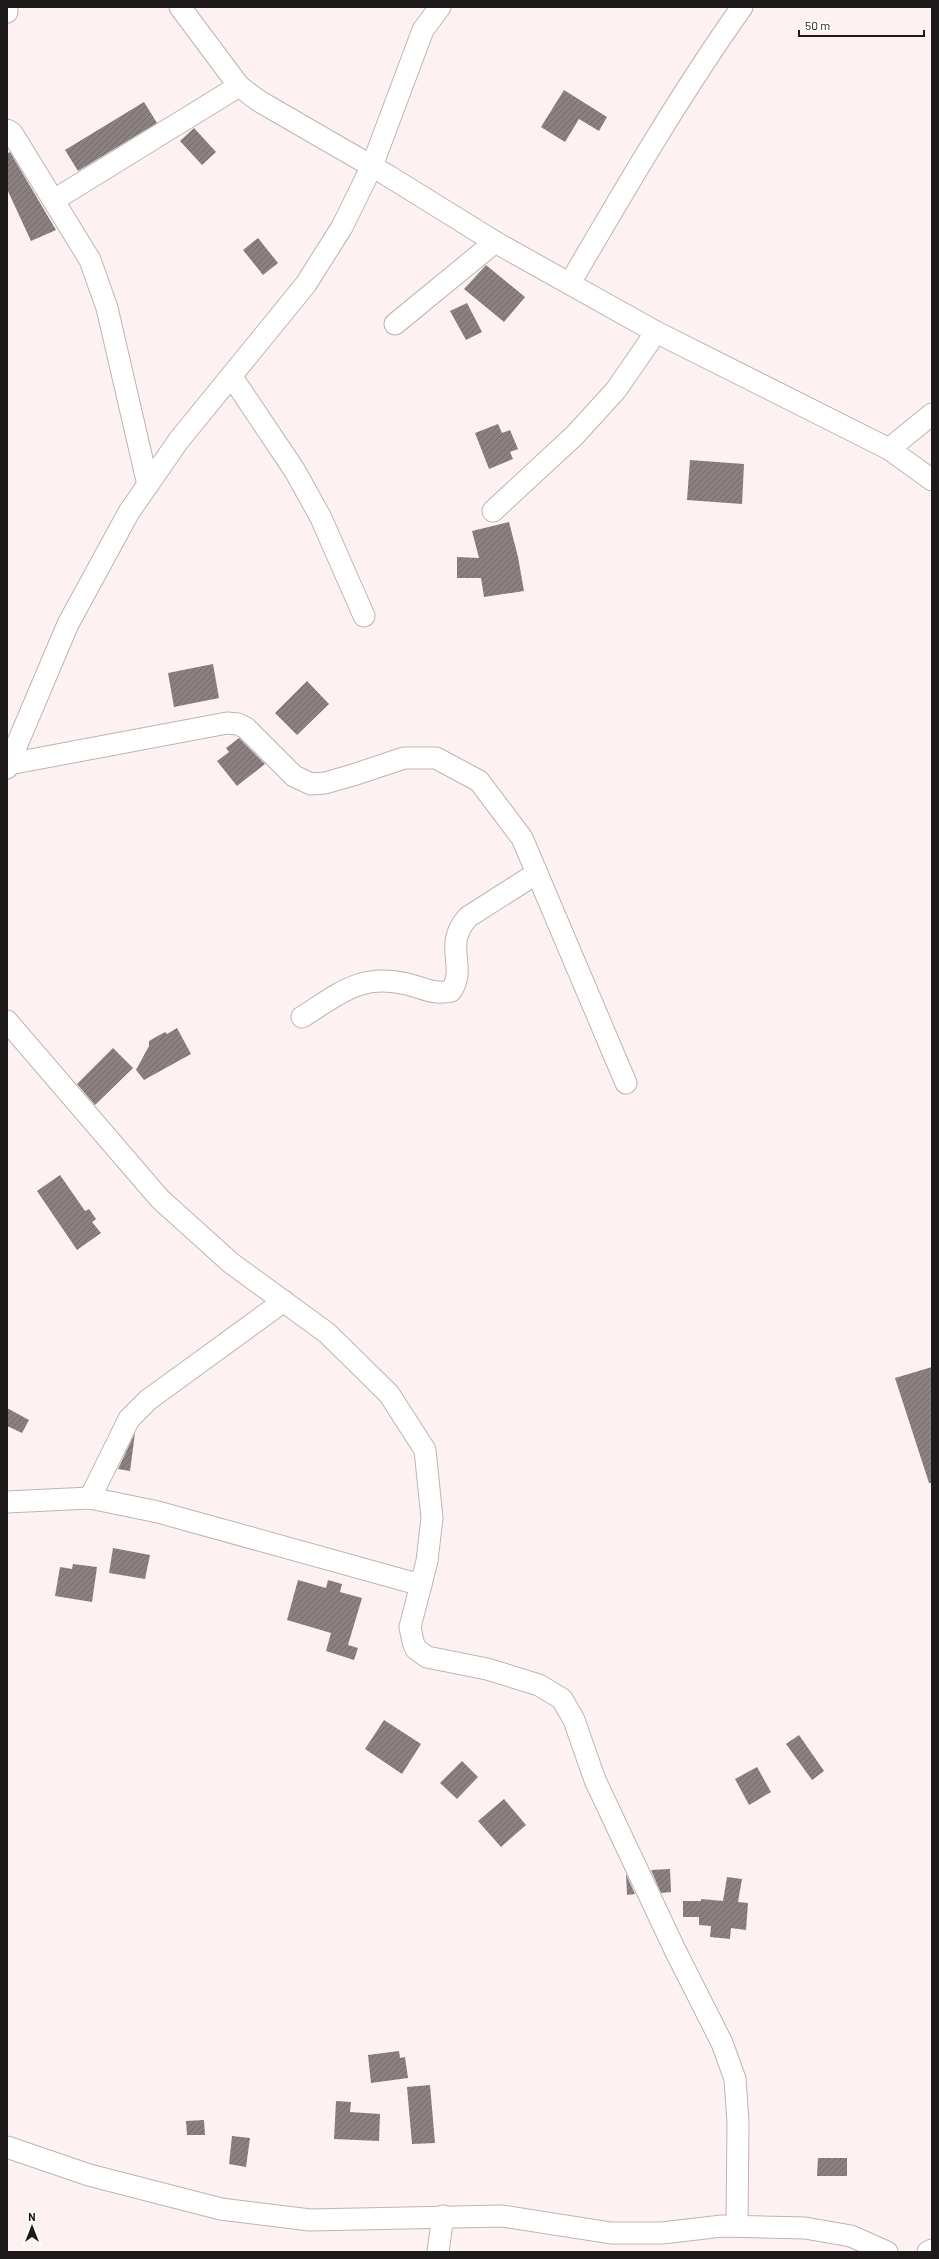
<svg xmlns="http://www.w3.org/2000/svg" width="939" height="2259" font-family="Barlow,sans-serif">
	<defs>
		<pattern id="building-hatch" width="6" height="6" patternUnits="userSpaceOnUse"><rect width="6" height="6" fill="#8c8181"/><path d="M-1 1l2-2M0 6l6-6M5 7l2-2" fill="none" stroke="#726969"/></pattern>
	</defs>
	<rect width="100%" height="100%" fill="#fdf1f1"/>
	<g fill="url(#building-hatch)">
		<path d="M564 90 607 117 599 131 579 119 565 142 541 127Z"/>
		<path d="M144 102 157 123 78 171 65 150Z"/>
		<path d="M194 128 216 152 202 165 180 141Z"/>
		<path d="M10 152 56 230 31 241 7 189V154Z"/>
		<path d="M258 238 278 263 263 275 243 250Z"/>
		<path d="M486 265 525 297 504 322 464 289Z"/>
		<path d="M467 303 482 332 466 340 450 311Z"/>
		<path d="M498 424 502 433 510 430 518 449 510 452 513 459 489 469 475 433Z"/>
		<path d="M690 460 744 464 742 504 687 500Z"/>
		<path d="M509 522 518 557 524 591 484 597 481 578H457V557L479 558 472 531Z"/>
		<path d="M213 664 219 698 174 707 168 673Z"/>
		<path d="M307 681 329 704 297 735 275 713Z"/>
		<path d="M239 738 265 764 237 786 217 761 229 752 226 748Z"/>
		<path d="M177 1028 191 1054 144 1080 136 1070 149 1046V1041L165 1032 167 1034Z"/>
		<path d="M113 1048 133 1068 95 1105 77 1084Z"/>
		<path d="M60 1175 85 1211 89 1209 96 1219 92 1222 101 1233 77 1250 37 1191Z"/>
		<path d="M932 1367V1483H929L895 1378Z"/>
		<path d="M7 1408 29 1420 22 1433 7 1426Z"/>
		<path d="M135 1433 130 1471 118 1469Z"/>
		<path d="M113 1548 150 1555 145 1579 109 1573Z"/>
		<path d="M73 1564 97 1567 92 1602 55 1596 60 1567 72 1569Z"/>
		<path d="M298 1580 326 1588 328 1580 342 1584 340 1592 362 1598 348 1645 358 1648 354 1660 326 1651 331 1633 287 1620Z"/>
		<path d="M384 1720 421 1744 402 1774 365 1749Z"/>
		<path d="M799 1735 824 1771 812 1780 786 1744Z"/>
		<path d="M462 1761 478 1777 457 1799 440 1783Z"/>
		<path d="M757 1767 771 1792 749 1805 735 1779Z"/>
		<path d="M504 1799 526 1825 501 1847 478 1821Z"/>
		<path d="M670 1869 671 1892 661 1893 651 1870Z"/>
		<path d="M626 1874 635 1894 627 1895Z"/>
		<path d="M727 1877 742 1879 738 1902 748 1903 746 1930 731 1928 730 1939 710 1937 711 1926 699 1925V1917H683V1901H701V1899L723 1901Z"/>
		<path d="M399 2051 400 2058 405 2057 408 2078 371 2083 368 2055Z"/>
		<path d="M430 2085 435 2143 412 2144 407 2087Z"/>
		<path d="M336 2101 351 2102 350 2112 380 2114 379 2141 334 2139Z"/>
		<path d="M204 2120 205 2135H187L186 2121Z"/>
		<path d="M232 2136 250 2138 246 2167 229 2164Z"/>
		<path d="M818 2158H847V2176H817Z"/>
	</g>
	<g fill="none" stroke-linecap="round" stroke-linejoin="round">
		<g stroke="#bfb3b3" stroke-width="23">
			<g id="minor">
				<path d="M180 7 239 86 259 101 387 175 495 242 656 332 889 449 932 480"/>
				<path d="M7 12V7"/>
				<path d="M7 130 12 133 90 260 107 308 148 485"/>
				<path d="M54 200 239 86"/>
				<path d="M570 283C625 189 679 96 742 7"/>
				<path d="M395 324 495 242"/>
				<path d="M232 377 295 471 321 518 364 616"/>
				<path d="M889 449 932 414"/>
				<path d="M493 511 575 435 616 390 656 332"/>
				<path d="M9 764 227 723 238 724 246 728 294 776 311 784 325 783 353 775 404 758H436L479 781 522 838 626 1083"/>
				<path d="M7 768 68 624 129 512 179 440 306 284 342 227 372 166 423 30 440 7"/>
				<path d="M302 1017C339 994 360 973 407 984 423 988 434 995 451 991 468 967 442 946 468 917L537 873"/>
				<path d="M7 1021 160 1199 231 1263 327 1333 389 1394 425 1450 432 1518 427 1561 410 1627 413 1642 416 1649 427 1657 487 1669 539 1685 562 1699 574 1720 595 1780 675 1950 722 2043 735 2079 738 2122 737 2226"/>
				<path d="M90 1498 129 1419 148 1400 284 1301"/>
				<path d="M7 1502 90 1498 158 1512 421 1585"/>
				<path d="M7 2147 89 2175 221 2209 310 2220 502 2216 611 2233H662L722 2226 805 2228 851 2236 887 2252"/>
				<path d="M438 2252 443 2216"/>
				<path d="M928 2252 932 2250"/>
			</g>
		</g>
		<use href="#minor" stroke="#fff" stroke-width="21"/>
	</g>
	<rect width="939" height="2259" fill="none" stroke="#1e191a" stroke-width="16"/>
	<g transform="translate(32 2227)" stroke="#ffffff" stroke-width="3" paint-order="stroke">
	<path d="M0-3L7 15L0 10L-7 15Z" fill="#1e191a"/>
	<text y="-6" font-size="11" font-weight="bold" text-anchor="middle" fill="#1e191a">N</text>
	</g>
	<path d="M799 30v6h125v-6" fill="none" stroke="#1e191a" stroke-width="2"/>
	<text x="805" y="30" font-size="12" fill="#1e191a" stroke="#ffffff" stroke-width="3" paint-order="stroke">50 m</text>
</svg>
